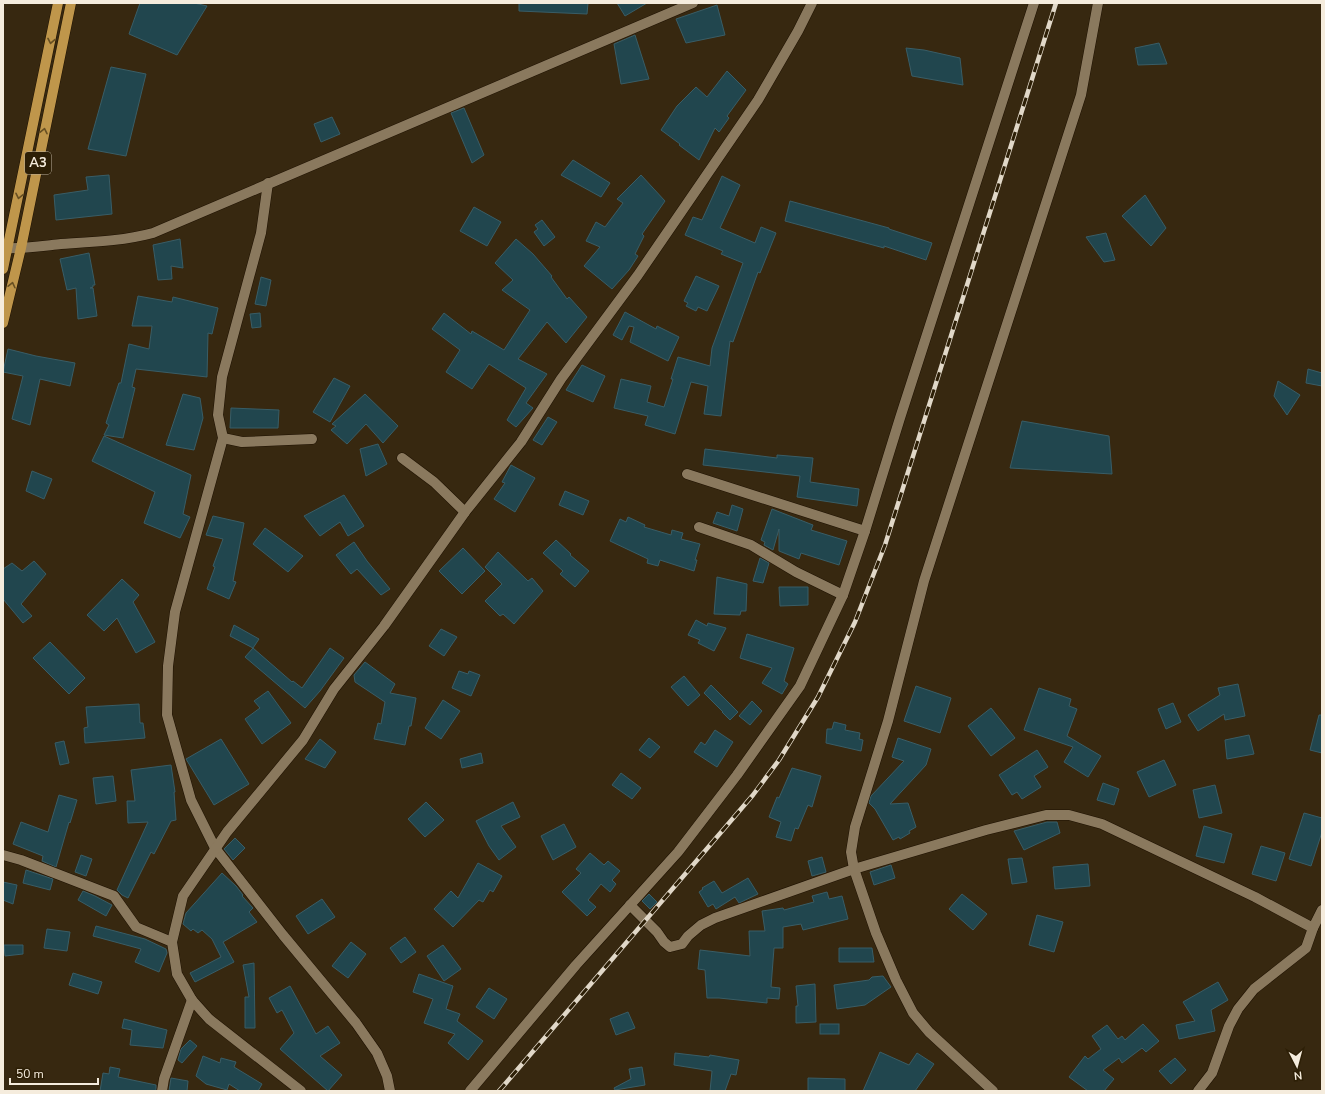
<svg xmlns="http://www.w3.org/2000/svg" width="1325" height="1094" font-family="'Nunito Sans',sans-serif">
	<rect width="100%" height="100%" fill="#372810"/>
	<g fill="#21464e" stroke="#395d66">
		<path d="M140 3H194L207 6 177 55 129 34Z"/>
		<path d="M519 3H588L587 14 519 11Z"/>
		<path d="M617 3H647L625 16Z"/>
		<path d="M717 5 725 35 686 43 676 19Z"/>
		<path d="M635 35 649 79 621 84 614 44Z"/>
		<path d="M1159 43 1167 64 1138 65 1135 48Z"/>
		<path d="M906 48 924 50 960 58 963 85 912 76Z"/>
		<path d="M111 67 146 74 126 156 88 149Z"/>
		<path d="M727 71 746 90 727 116 729 118 719 132 715 128 699 160 679 145 680 144 661 130 677 106 696 87 707 97Z"/>
		<path d="M464 108 484 155 472 163 451 113Z"/>
		<path d="M332 117 340 134 321 142 314 124Z"/>
		<path d="M573 160 610 183 601 197 561 175Z"/>
		<path d="M109 175 112 214 56 220 54 195 88 190 86 177Z"/>
		<path d="M641 175 665 201 642 234 644 236 635 254 638 256 629 270 612 289 584 266 600 247 586 241 596 222 605 227 623 203 617 199Z"/>
		<path d="M722 176 740 185 720 228 755 243 761 227 776 233 760 273 758 272 733 342 730 341 721 416 704 414 708 386 691 382 675 434 645 425 648 416 614 408 621 379 651 386 647 402 664 407 673 379H671L678 357 710 366 712 348 743 263 721 254 723 251 685 235 693 217 702 220Z"/>
		<path d="M1145 195 1166 228 1151 246 1122 216Z"/>
		<path d="M790 201 889 228V229L932 243 926 260 884 246V248L785 221Z"/>
		<path d="M474 207 501 222 487 246 460 231Z"/>
		<path d="M542 220 555 237 544 246 534 232 538 229 535 225Z"/>
		<path d="M1106 233 1115 260 1104 262 1086 237Z"/>
		<path d="M180 239 183 268 171 266 172 279 158 280 153 245Z"/>
		<path d="M516 239 533 254 552 276 551 277 567 299 569 297 587 317 566 343 547 322 518 359 547 374 526 403 533 408 516 427 507 420 526 388 489 364 472 389 446 372 460 350 432 329 444 313 471 334 472 331 504 350 530 310 502 290 513 280 495 263Z"/>
		<path d="M89 253 95 285H93V287L90 288H93L97 316 78 319 76 288 67 290 60 259Z"/>
		<path d="M696 276 719 286 707 311 698 307 696 311 686 306 688 303 684 301Z"/>
		<path d="M261 277 271 280 266 306 255 304Z"/>
		<path d="M138 296 172 302 173 297 218 308 212 334 208 333 207 377 136 369 132 387 135 388 123 438 104 435 109 425 106 423 119 383H121L129 344 149 349 152 326H132Z"/>
		<path d="M625 312 656 329 657 326 679 337 668 361 630 342 634 327 629 326 622 340 613 335Z"/>
		<path d="M260 313 261 327 252 328 250 314Z"/>
		<path d="M8 349 36 356 75 363 70 386 40 379 30 425 12 419 23 376 3 372Z"/>
		<path d="M582 365 605 376 593 402 566 390Z"/>
		<path d="M1308 369 1322 373V386L1306 383Z"/>
		<path d="M334 378 350 386 330 422 313 412Z"/>
		<path d="M1278 381 1300 395 1287 415 1274 396Z"/>
		<path d="M183 394 200 398 203 418 194 450 166 445Z"/>
		<path d="M365 394 398 426 383 443 366 424 347 444 331 430 336 426 332 424Z"/>
		<path d="M231 408 279 410 278 428H230Z"/>
		<path d="M548 417 557 422 542 445 533 440Z"/>
		<path d="M1022 421 1109 436 1112 474 1010 468Z"/>
		<path d="M104 436 191 475 183 514 190 517 180 538 144 523 155 492 92 461Z"/>
		<path d="M378 444 387 464 366 476 360 449Z"/>
		<path d="M705 449 777 458V455L813 458 810 482 859 489 857 506 797 497 800 476 703 465Z"/>
		<path d="M511 465 535 478 515 512 494 499 505 483 502 482Z"/>
		<path d="M32 471 52 479 44 499 26 491Z"/>
		<path d="M565 491 589 501 583 515 559 505Z"/>
		<path d="M344 495 364 526 348 536 340 522 320 536 304 516Z"/>
		<path d="M732 505 743 509 737 531 713 523 717 512 729 516Z"/>
		<path d="M772 509 813 525 811 530 847 541 839 565 801 553 799 559 779 551V529L773 550 764 545 765 542 761 540Z"/>
		<path d="M213 516 244 523 233 581 236 582 229 599 207 589 215 567 213 566 223 539 206 535Z"/>
		<path d="M628 517 645 525 644 527 671 535 672 530 683 533 681 539 700 544 695 560H697L694 571 660 560 658 566 647 563 648 559 610 541 620 519 626 522Z"/>
		<path d="M265 528 303 556 288 572 253 544Z"/>
		<path d="M556 540 571 554 570 555 589 571 575 587 560 574 563 571 543 553Z"/>
		<path d="M354 542 367 561 390 589 381 595 357 569 351 574 336 555Z"/>
		<path d="M463 548 485 571 462 594 439 571Z"/>
		<path d="M498 552 528 581 532 578 543 591 514 624 503 614 500 616 485 601 502 584 485 567Z"/>
		<path d="M760 558 769 563 763 583 753 581Z"/>
		<path d="M34 561 46 574 21 604 32 616 23 623 3 599V569L12 563 22 571Z"/>
		<path d="M717 577 747 584 746 611H741L740 615 714 614Z"/>
		<path d="M122 579 139 595 133 602 155 642 136 653 117 618 104 631 87 615Z"/>
		<path d="M779 587H808V605L780 606Z"/>
		<path d="M696 620 707 626 708 623 726 628 714 651 698 643 700 640 688 635Z"/>
		<path d="M234 625 259 639 253 648 230 636Z"/>
		<path d="M441 629 457 637 444 656 429 646Z"/>
		<path d="M747 634 794 648 784 681 788 684 782 694 762 683 772 668 740 658Z"/>
		<path d="M50 642 85 678 69 694 33 658Z"/>
		<path d="M253 648 292 682 293 681 302 688 330 648 344 658 320 691 305 708 245 657Z"/>
		<path d="M365 662 395 684 390 693 416 698 411 726H409L405 745 374 739 378 723 381 724 385 702 355 682 354 675Z"/>
		<path d="M459 671 468 674 469 671 480 675 471 696 452 688Z"/>
		<path d="M684 676 700 695 688 706 671 687Z"/>
		<path d="M1238 684 1245 716 1225 720 1224 714 1198 731 1188 715 1220 695 1218 688Z"/>
		<path d="M711 685 738 712 730 720 722 712H723L704 693Z"/>
		<path d="M916 686 951 698 940 733 904 721Z"/>
		<path d="M1039 688 1071 699 1069 706 1077 709 1067 736 1101 756 1088 777 1064 762 1073 747 1024 730Z"/>
		<path d="M268 691 291 723 262 744 245 719 260 708 254 701Z"/>
		<path d="M443 700 460 711 441 739 425 728Z"/>
		<path d="M752 701 762 711 750 725 739 716Z"/>
		<path d="M1173 703 1181 722 1166 729 1158 709Z"/>
		<path d="M139 704 140 723H143L145 738 85 743 84 728 88 727 86 707Z"/>
		<path d="M991 708 1015 738 991 756 968 726Z"/>
		<path d="M1319 715H1322V753L1310 750Z"/>
		<path d="M834 722 846 725 845 730 860 733 859 739 863 740 861 751 826 743 827 729H832Z"/>
		<path d="M715 730 733 742 717 767 694 752 701 742 705 745Z"/>
		<path d="M1249 735 1254 754 1227 759 1225 740Z"/>
		<path d="M649 738 660 747 650 758 639 750Z"/>
		<path d="M898 738 931 749 926 765 890 804 908 803 916 827 909 831 910 833 900 839 899 837 893 840 875 809 869 803 871 796 904 761 892 757Z"/>
		<path d="M221 739 249 784 214 805 186 759Z"/>
		<path d="M320 739 336 752 325 768 305 759Z"/>
		<path d="M64 741 69 763 60 765 55 743Z"/>
		<path d="M1037 750 1048 767 1034 776 1041 787 1022 799 1017 792 1012 795 999 775Z"/>
		<path d="M481 753 483 763 462 768 460 759Z"/>
		<path d="M1164 760 1176 785 1149 797 1137 772Z"/>
		<path d="M171 765 175 792H174L176 820 171 821 154 854 151 852 128 898 122 895 117 890 148 822 128 823 127 801H135L131 770Z"/>
		<path d="M792 768 821 776 812 807 808 805 798 829 795 828 791 841 776 837 781 822 769 817 777 797 779 798Z"/>
		<path d="M621 773 641 788 632 799 612 785Z"/>
		<path d="M113 776 116 801 96 804 93 778Z"/>
		<path d="M1103 783 1119 789 1114 805 1097 800Z"/>
		<path d="M1215 785 1222 813 1199 818 1193 790Z"/>
		<path d="M59 795 77 800 70 823 69 822 56 867 42 861 43 856 13 844 21 822 48 832Z"/>
		<path d="M426 802 444 820 425 837 408 819Z"/>
		<path d="M513 802 520 817 501 826 516 847 499 860 489 846 476 821Z"/>
		<path d="M1304 813 1322 818V832L1311 866 1289 859Z"/>
		<path d="M1047 822H1057L1060 833 1024 850 1014 831Z"/>
		<path d="M564 824 576 847 553 860 541 836Z"/>
		<path d="M1204 826 1232 834 1224 863 1196 856Z"/>
		<path d="M235 838 245 848 233 860 224 849Z"/>
		<path d="M1261 846 1285 853 1276 881 1252 874Z"/>
		<path d="M590 853 604 865 608 861 620 871 612 880 616 884 610 892 601 884 588 900 596 907 587 916 562 892 581 873 576 869Z"/>
		<path d="M81 855 92 859 86 876 75 872Z"/>
		<path d="M822 857 826 872 812 876 808 861Z"/>
		<path d="M1022 858 1027 882 1012 884 1008 859Z"/>
		<path d="M478 863 502 876 493 892 490 890 483 902 479 900 453 927 434 909 451 891 458 898Z"/>
		<path d="M1088 864 1090 886 1055 889 1053 867Z"/>
		<path d="M891 865 895 878 874 885 870 872Z"/>
		<path d="M26 870 53 879 50 890 23 883Z"/>
		<path d="M222 873 236 886 243 895 242 896 253 908 249 912 257 922 223 942 234 962 195 982 190 973 221 957 212 939 202 930 198 933 193 929 191 931 183 924 186 913Z"/>
		<path d="M748 878 758 894 739 903 735 897 716 909 713 904 708 907 699 892 703 889 702 888 714 881 722 893Z"/>
		<path d="M3 882 17 885 13 904 3 900Z"/>
		<path d="M83 891 95 896 112 905 106 916 78 900Z"/>
		<path d="M827 892 829 899 842 896 848 919 803 930 801 924 783 927V948H774L771 987 780 988 779 999 767 998V1003L719 998H707L705 970 698 969 700 950 750 956 749 931H765L762 911 783 908 784 910 814 902 812 896Z"/>
		<path d="M649 894 657 902 650 909 642 901Z"/>
		<path d="M962 894 987 914 973 930 949 909Z"/>
		<path d="M322 899 335 917 308 934 296 916Z"/>
		<path d="M1037 915 1063 922 1054 952 1029 945Z"/>
		<path d="M96 926 145 939 166 949 167 953 159 972 135 962 141 949 93 936Z"/>
		<path d="M47 929 70 932 67 951 44 948Z"/>
		<path d="M405 937 416 952 401 963 390 948Z"/>
		<path d="M351 942 366 954 348 978 332 966Z"/>
		<path d="M4 945H23V954L5 956Z"/>
		<path d="M443 945 461 969 444 981 427 956Z"/>
		<path d="M839 948H872L874 962H839Z"/>
		<path d="M254 963 255 1028H245V997H249L243 965Z"/>
		<path d="M73 973 102 982 98 994 69 985Z"/>
		<path d="M419 974 453 986 446 1009 460 1014 457 1021 483 1041 468 1060 448 1043 455 1034 424 1023 433 999 413 992Z"/>
		<path d="M883 976 891 987 865 1005 837 1009 834 985 869 980 872 977Z"/>
		<path d="M1218 982 1228 1000 1211 1010 1215 1031 1179 1039 1176 1025 1195 1021 1183 1002Z"/>
		<path d="M815 984 816 1022 796 1023V1006H798L796 986Z"/>
		<path d="M290 986 316 1034 328 1026 340 1043 320 1056 342 1075 328 1091 280 1049 294 1033 282 1010 277 1013 269 998Z"/>
		<path d="M489 988 507 999 494 1019 476 1007Z"/>
		<path d="M628 1012 635 1028 616 1035 610 1019Z"/>
		<path d="M124 1019 167 1030 163 1048 130 1045 132 1030 122 1028Z"/>
		<rect x="820" y="1024" width="19" height="10"/>
		<path d="M1143 1024 1159 1041 1146 1052 1142 1048 1122 1063 1119 1058 1103 1070 1114 1079 1104 1091H1088L1069 1077 1085 1056 1088 1059 1101 1049 1092 1036 1107 1025 1118 1039 1122 1036 1125 1040Z"/>
		<path d="M190 1040 197 1046 182 1063 178 1060 181 1049Z"/>
		<path d="M880 1052 909 1065 917 1053 934 1064 915 1091H863Z"/>
		<path d="M675 1053 709 1057 710 1055 739 1060 736 1075 731 1074 725 1091H710L712 1071 674 1065Z"/>
		<path d="M203 1056 220 1063 221 1058 236 1062 234 1067 262 1084 258 1091H240L229 1084 227 1090 206 1084 196 1076Z"/>
		<path d="M1175 1058 1186 1070 1171 1084 1159 1071Z"/>
		<path d="M110 1067 120 1069 118 1077 156 1085V1091H100L103 1073 109 1074Z"/>
		<path d="M642 1067 645 1085 615 1090 614 1088 631 1079 629 1069Z"/>
		<path d="M171 1078 188 1081 187 1091H169Z"/>
		<path d="M808 1078 845 1079V1091H808Z"/>
	</g>
	<g fill="none" stroke-linecap="round" stroke-linejoin="round">
		<g stroke="#1e1100" stroke-width="11">
			<g id="minor">
				<path d="M268 183 261 233 222 377 218 415 223 438 175 612 168 666 167 715 191 800 215 848 283 935 356 1023 377 1053 387 1076 390 1091"/>
				<path d="M3 248C22 249 42 246 61 244 92 242 123 241 153 233L693 3"/>
				<path d="M223 438 242 442 312 439"/>
				<path d="M402 458 434 482 465 512"/>
				<path d="M687 474 865 531"/>
				<path d="M699 527 751 545 796 572 843 595"/>
				<path d="M3 855 21 860 114 896 136 927 172 942 177 974 192 1000 209 1019 301 1091"/>
				<path d="M630 905 657 932 664 942 670 947 682 944 688 936 701 925 715 918 854 869 986 830 1046 815H1069L1102 824 1255 897 1313 928"/>
				<path d="M172 942 183 896 227 832 303 740 334 689 384 626 465 512 521 442 561 379 638 275 758 100 798 31 812 3"/>
				<path d="M162 1091 164 1079 192 1000"/>
				<path d="M470 1091 576 965 678 852 737 775 800 686 843 595 865 531 900 418 1034 3"/>
				<path d="M993 1091 929 1032 913 1013 896 980 876 933 854 869 851 852 855 827 888 721 924 581 1081 95 1098 3"/>
				<path d="M1198 1091 1212 1073 1229 1026 1238 1009 1254 989 1306 948 1313 928 1322 910"/>
			</g>
		</g>
		<g stroke="#1e1100" stroke-width="11">
			<g id="major">
				<path d="M3 269 58 3"/>
				<path d="M3 323 21 248 71 3"/>
			</g>
		</g>
		<use href="#minor" stroke="#8a795e" stroke-width="10"/>
		<use href="#major" stroke="#bf964b" stroke-width="10"/>
		<g stroke="#e1d8c8" stroke-width="4.5">
			<path id="rail" d="M499 1091 753 795 779 760 818 697 855 622 885 545 1056 3"/>
		</g>
		<use href="#rail" stroke="#2d1f06" stroke-width="3" stroke-dasharray="9" stroke-linecap="butt"/>
	</g>
	<defs><path id="oneway-chevron" d="M-2-3.5L2.5 0L-2 3.5" fill="none" stroke-width="1.6" stroke-linecap="round" stroke-linejoin="round"/></defs>
	<g stroke="#674f22">
		<use href="#oneway-chevron" transform="translate(51 41) rotate(101)"/>
		<use href="#oneway-chevron" transform="translate(44 131) rotate(-78)"/>
		<use href="#oneway-chevron" transform="translate(19 196) rotate(102)"/>
		<use href="#oneway-chevron" transform="translate(12 285) rotate(-77)"/>
	</g>
	<g text-anchor="middle" dominant-baseline="central" stroke-width="3" stroke-linejoin="round" paint-order="stroke">
		<rect fill="#2d1f06" stroke="#b9ae9c" stroke-width="1" x="25" y="152" width="26" height="22" rx="3"/>
		<g font-size="13" font-weight="bold" fill="#f5ecdd">
			<text x="38" y="163">A3</text>
		</g>
	</g>
	<rect width="1325" height="1094" fill="none" stroke="#f5ecdd" stroke-width="8"/>
	<g transform="translate(1297 1066) rotate(174)" stroke="#2d1f06" stroke-width="3" paint-order="stroke">
	<path d="M0-3L7 15L0 10L-7 15Z" fill="#f5ecdd"/>
	<text y="-6" font-size="11" font-weight="bold" text-anchor="middle" fill="#f5ecdd">N</text>
	</g>
	<path d="M10 1078v6h88v-6" fill="none" stroke="#f5ecdd" stroke-width="2"/>
	<text x="16" y="1078" font-size="12" fill="#f5ecdd" stroke="#2d1f06" stroke-width="3" paint-order="stroke">50 m</text>
</svg>
